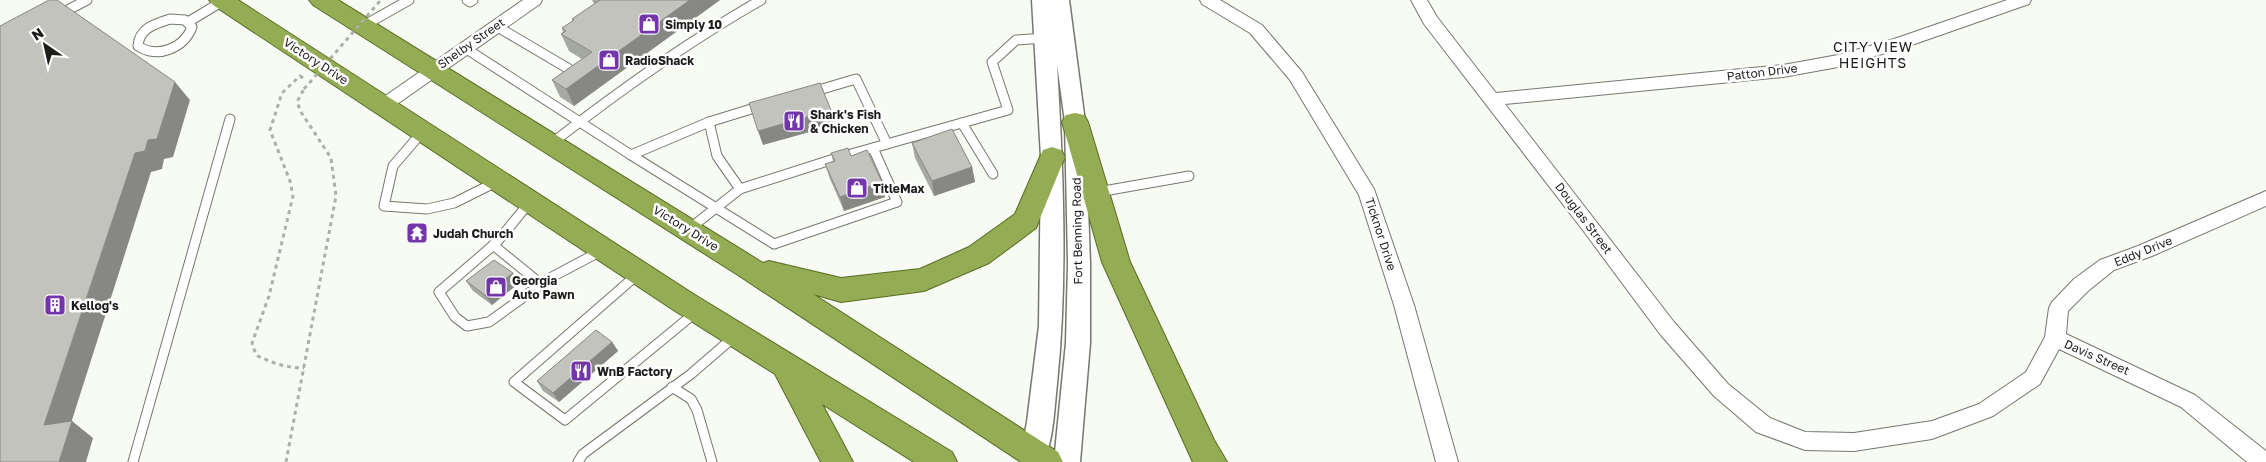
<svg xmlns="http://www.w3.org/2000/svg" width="2266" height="462" font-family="'Golos Text',sans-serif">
	<rect width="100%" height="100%" fill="#f8fbf4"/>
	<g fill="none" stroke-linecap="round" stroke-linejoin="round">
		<g stroke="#757871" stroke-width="11">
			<g id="service">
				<path d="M467 0 470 2 473 0"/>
				<path d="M60 14 87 0"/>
				<path d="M170 19 185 20 192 27C184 48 158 59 138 46 139 28 155 24 170 19Z"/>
				<path d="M188 22 223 1"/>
				<path d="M363 26 409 0"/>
				<path d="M496 26 569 69"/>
				<path d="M465 48 631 155"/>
				<path d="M812 92 856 79 887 144"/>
				<path d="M709 122 631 155 774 244 897 202 873 148"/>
				<path d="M962 123 993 174"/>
				<path d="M423 131 393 166 384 206 427 209 454 203 498 181"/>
				<path d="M552 143C619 91 687 42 761 0"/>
				<path d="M740 189 717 156 709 122 761 106"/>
				<path d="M1098 192 1189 176"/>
				<path d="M529 203 497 242 439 292 455 317 467 326 489 322 550 278 601 251"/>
				<path d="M689 229 740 189 837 158 1008 110 992 62 1016 40 1046 38"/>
				<path d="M493 245 541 284"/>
				<path d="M639 273 514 382 565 420 696 312"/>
				<path d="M672 387 691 399 697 410 712 462"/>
				<path d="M133 462 230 119"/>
				<path d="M578 462 583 454 691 374 735 336"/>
			</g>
		</g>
		<g stroke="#757871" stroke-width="2">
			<g id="minor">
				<path d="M523 0H542L540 4 390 109 384 111 378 109 375 105 378 101Z"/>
				<path d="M1200 0H1220L1262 25 1302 72 1374 189 1414 305 1458 462H1436L1394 305 1359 195 1290 80 1250 33 1202 4Z"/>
				<path d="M1411 0H1427L1437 17 1496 93 1783 65 1838 55 1894 39 2007 0H2031L2029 4 1906 47 1838 67 1783 77 1505 104 1674 322 1728 384 1770 418 1805 432 1854 433 1932 421 1979 404 2026 372 2045 337 2049 308 2052 302 2074 279 2100 260 2138 246 2266 191V206L2152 256 2114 270 2088 291 2068 311 2066 334 2195 395 2266 451V462H2247L2181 407 2059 349 2040 384 1993 416 1932 439 1854 451 1805 450 1756 432 1714 396 1660 334 1582 229 1424 24Z"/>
			</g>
		</g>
		<g stroke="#757871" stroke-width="3">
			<path id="tertiary" d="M1032 0H1069L1085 122 1090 263V343L1080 462H1054L1066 343 1068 263 1065 122 1057 64C1063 170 1068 278 1057 384 1054 409 1054 439 1043 462H1025L1021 454 1027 422 1039 326 1041 157Z"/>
		</g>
		<g stroke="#586d23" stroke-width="2">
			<g id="trunk">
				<path d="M209 0H238L695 295 952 452 957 462H914L822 404 853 462H821L775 374 675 311 213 5Z"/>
				<path d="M309 0H338L763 263 769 261 841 278 920 269 969 247 1015 214 1043 150 1052 147 1061 150 1065 157 1036 228 989 263 924 291 841 302 813 294 1058 452 1063 462H1021L738 275 313 5Z"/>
				<path d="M1075 113 1084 115 1088 122 1130 262 1214 440 1227 462H1193L1192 460 1102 262 1062 122 1066 115Z"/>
			</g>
		</g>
		<g stroke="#adafaa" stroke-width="3" stroke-dasharray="4 4" stroke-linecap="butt">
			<path d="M303 78 300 76 282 93 270 130 290 181 293 196 269 296 252 343 256 355C272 363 286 368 304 368"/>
			<path d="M286 462 336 196 331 158 301 112 297 102 304 89"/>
		</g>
		<use href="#service" stroke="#fff" stroke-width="9"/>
		<use href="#minor" fill="#fff" fill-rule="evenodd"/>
		<use href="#tertiary" fill="#fff" fill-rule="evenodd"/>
		<use href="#trunk" fill="#94ac53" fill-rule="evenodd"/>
		<path stroke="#adafaa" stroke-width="3" stroke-dasharray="4 4" stroke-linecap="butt" d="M304 89 380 1"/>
	</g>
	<g fill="#a6a8a2">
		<path d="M592 0H720L574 106 560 97 552 80 582 59 569 51 561 34 563 32 562 28 573 21 572 19 594 4Z"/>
		<path d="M912 143 972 167 975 182 934 196 915 158Z"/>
		<path d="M831 153 851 156 882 182 885 197 844 211 830 179 825 164 833 161Z"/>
		<path d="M513 273 519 283 492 305 473 291 466 281Z"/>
		<path d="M612 342 618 351 559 402 543 391 537 381Z"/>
	</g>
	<g fill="#878884">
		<path d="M690 0H720L574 106 566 89Z"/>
		<path d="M175 82 190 100 173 157 164 159 162 169 151 172 65 442 44 425 135 153 148 140Z"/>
		<path d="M831 110 835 125 763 145 758 131Z"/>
		<path d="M972 167 975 182 934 196 932 181Z"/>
		<path d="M882 182 885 197 844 211 840 197Z"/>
		<path d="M513 273 519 283 492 305 485 295Z"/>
		<path d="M612 342 618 351 559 402 553 393Z"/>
		<path d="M72 421 93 438 86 462H59Z"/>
	</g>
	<g fill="#c1c3bc" stroke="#878884">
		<path d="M49 0H57L175 82 157 139 148 140 145 151 135 153 44 425 72 421 59 462H0V26Z"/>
		<path d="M600 0H690L566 89 552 80 592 52 561 34 566 31 562 28 574 20 572 19Z"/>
		<path d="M820 83 831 110 758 131 749 103Z"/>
		<path d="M952 129 972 167 932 181 912 143Z"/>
		<path d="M848 148 851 156 867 150 882 182 840 197 825 164 835 161 831 153Z"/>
		<path d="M494 260 513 273 485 295 466 281Z"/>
		<path d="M596 330 612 342 553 393 537 381Z"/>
	</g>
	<defs>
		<g id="shop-square" transform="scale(1.125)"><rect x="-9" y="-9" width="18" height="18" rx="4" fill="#7235aa" stroke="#fff"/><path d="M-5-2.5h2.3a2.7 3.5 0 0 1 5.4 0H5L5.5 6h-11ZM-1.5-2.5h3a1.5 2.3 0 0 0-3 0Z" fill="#fff"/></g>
		<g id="restaurant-square" transform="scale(1.125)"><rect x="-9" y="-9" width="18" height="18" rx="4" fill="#7235aa" stroke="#fff"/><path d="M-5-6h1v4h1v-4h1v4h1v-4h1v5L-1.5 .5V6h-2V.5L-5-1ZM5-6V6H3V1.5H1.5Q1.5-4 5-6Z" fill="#fff"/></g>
		<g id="temple-square" transform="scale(1.125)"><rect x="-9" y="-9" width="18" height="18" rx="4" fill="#7235aa" stroke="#fff"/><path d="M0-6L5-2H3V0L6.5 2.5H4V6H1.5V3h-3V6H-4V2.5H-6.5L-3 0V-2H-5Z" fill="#fff"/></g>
		<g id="building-square" transform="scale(1.125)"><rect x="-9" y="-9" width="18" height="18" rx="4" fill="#7235aa" stroke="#fff"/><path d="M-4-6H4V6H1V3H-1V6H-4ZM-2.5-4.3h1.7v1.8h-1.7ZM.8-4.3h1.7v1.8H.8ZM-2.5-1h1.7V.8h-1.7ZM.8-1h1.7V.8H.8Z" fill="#fff"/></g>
	</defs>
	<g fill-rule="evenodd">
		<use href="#shop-square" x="649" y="24"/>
		<use href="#shop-square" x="609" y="60"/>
		<use href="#restaurant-square" x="794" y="121"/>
		<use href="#shop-square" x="857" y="188"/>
		<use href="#temple-square" x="417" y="233"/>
		<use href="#shop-square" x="496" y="287"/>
		<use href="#building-square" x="55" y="305"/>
		<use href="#restaurant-square" x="581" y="371"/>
	</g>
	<g text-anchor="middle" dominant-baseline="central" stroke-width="5" stroke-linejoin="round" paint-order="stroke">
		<g font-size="12" font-weight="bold" fill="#1c1d1b" stroke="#fff" text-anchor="start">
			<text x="665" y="24">Simply 10</text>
			<text x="625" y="60">RadioShack</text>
			<text x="810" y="114">Shark's Fish<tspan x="810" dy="14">&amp; Chicken</tspan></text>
			<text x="873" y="188">TitleMax</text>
			<text x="433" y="233">Judah Church</text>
			<text x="512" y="280">Georgia<tspan x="512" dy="14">Auto Pawn</tspan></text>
			<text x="71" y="305">Kellog's</text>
			<text x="597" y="371">WnB Factory</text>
		</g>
		<g font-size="12" fill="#1c1d1b" stroke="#fff">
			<text transform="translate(471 43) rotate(-35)">Shelby Street</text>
			<text transform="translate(316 61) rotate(33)">Victory Drive</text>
			<text transform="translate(1762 72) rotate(-7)">Patton Drive</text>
			<text transform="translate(1584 218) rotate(53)">Douglas Street</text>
			<text transform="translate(686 228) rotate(32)">Victory Drive</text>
			<text transform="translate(1077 231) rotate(-91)">Fort Benning Road</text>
			<text transform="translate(1381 234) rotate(72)">Ticknor Drive</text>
			<text transform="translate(2143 251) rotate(-22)">Eddy Drive</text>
			<text transform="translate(2097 357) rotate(24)">Davis Street</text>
		</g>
		<g font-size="14" letter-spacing="1" fill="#1c1d1b" stroke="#fff">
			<text x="1873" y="46">CITY VIEW<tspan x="1873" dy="16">HEIGHTS</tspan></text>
		</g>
	</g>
	<g transform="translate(45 45) rotate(326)" stroke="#ffffff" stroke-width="4" paint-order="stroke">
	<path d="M0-4L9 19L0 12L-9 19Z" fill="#1c1d1b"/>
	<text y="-8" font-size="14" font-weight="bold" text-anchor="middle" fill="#1c1d1b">N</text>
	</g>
</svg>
